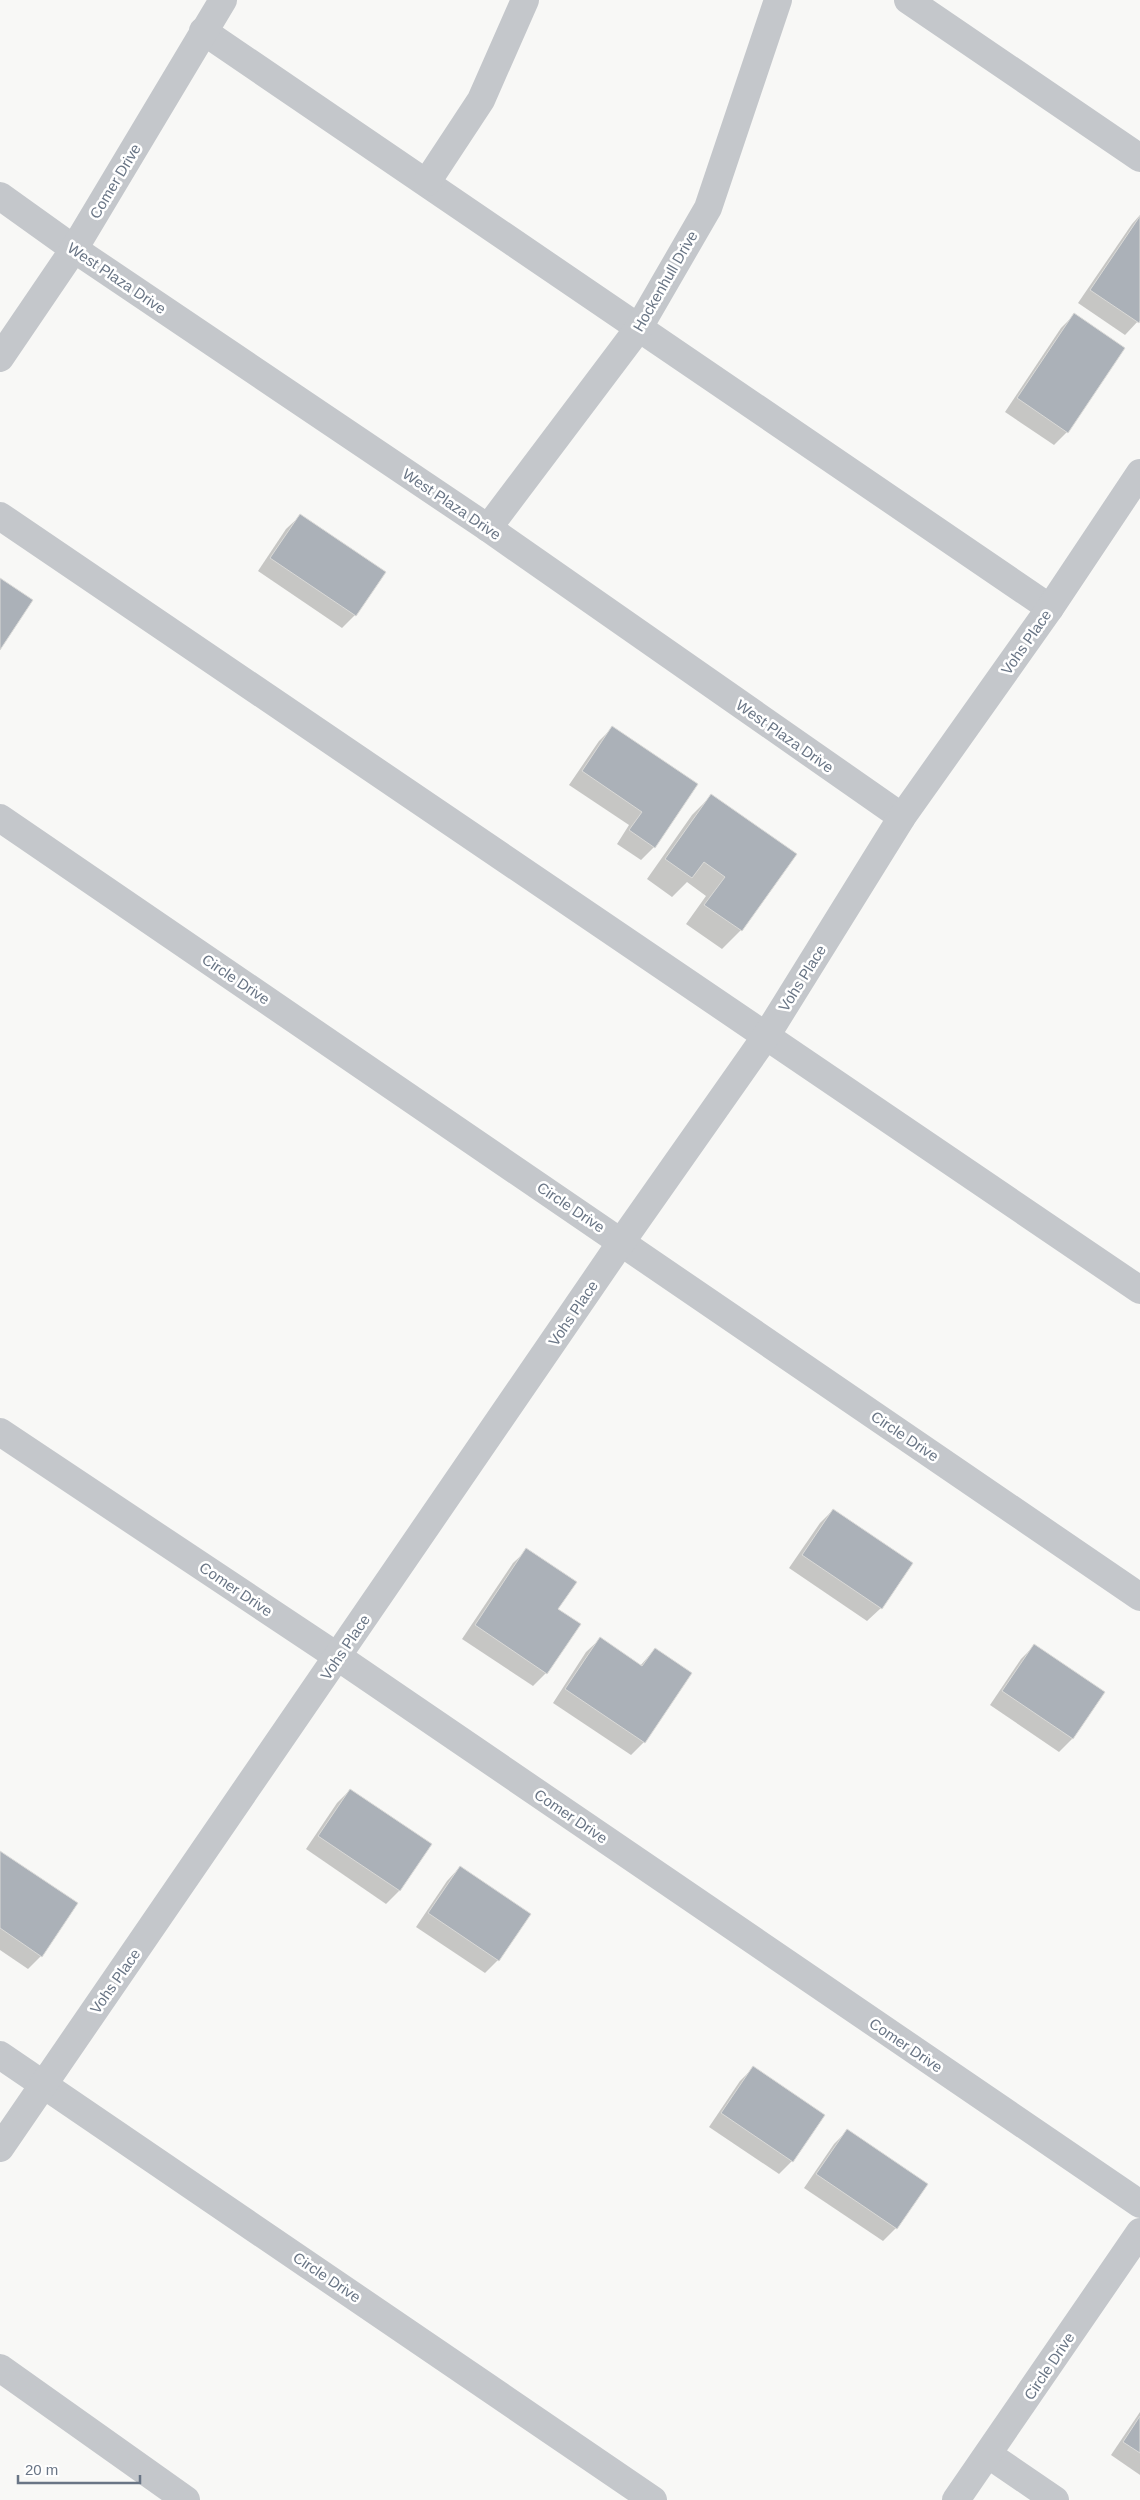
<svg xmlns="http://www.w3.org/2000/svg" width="1140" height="2500" font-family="Helvetica,sans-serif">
	<rect width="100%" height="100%" fill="#f8f8f6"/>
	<g fill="#0003">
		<path d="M1140 215V319L1125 335 1078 303 1132 224Z"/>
		<path d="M1074 315 1067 432 1054 445 1005 412 1061 328Z"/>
		<path d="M300 516 355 615 342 628 258 571 286 529Z"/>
		<path d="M612 728 696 785 654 847 641 860 617 844 629 825 569 785 599 741Z"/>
		<path d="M711 796 741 930 722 949 686 924 706 896 687 882 672 897 647 879 692 815Z"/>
		<path d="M833 1510 881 1608 867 1621 789 1568 820 1523Z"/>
		<path d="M527 1550 546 1673 533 1686 462 1639 513 1563Z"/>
		<path d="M600 1639 640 1666 655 1649 690 1673 644 1742 631 1755 553 1703 586 1652Z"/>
		<path d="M1034 1646 1103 1693 1072 1739 1059 1752 990 1705 1021 1659Z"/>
		<path d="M350 1790 400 1890 386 1904 306 1849 337 1803Z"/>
		<path d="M0 1852 41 1956 28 1969 0 1950Z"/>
		<path d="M460 1867 498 1960 485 1973 416 1927 447 1881Z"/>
		<path d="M753 2068 792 2161 779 2174 709 2127 740 2081Z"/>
		<path d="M847 2131 896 2228 883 2241 804 2188 834 2144Z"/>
		<path d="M1140 2412V2475L1111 2455Z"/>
	</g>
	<g fill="#abb1b8" stroke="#dadad8">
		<path d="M1140 216V321L1139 323 1090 290Z"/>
		<path d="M1074 313 1125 348 1068 433 1017 398Z"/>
		<path d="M300 514 386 572 356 616 270 558Z"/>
		<path d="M0 578 33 600 0 650Z"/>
		<path d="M612 726 698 784 655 848 629 830 642 812 582 771Z"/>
		<path d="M711 794 797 854 742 931 704 905 725 877 704 862 692 878 665 859Z"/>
		<path d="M833 1509 913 1563 882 1609 802 1555Z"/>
		<path d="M526 1548 577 1582 558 1609 581 1624 547 1674 475 1625Z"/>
		<path d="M600 1637 642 1666 655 1648 692 1673 645 1743 565 1689Z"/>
		<path d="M1034 1644 1105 1692 1073 1739 1002 1691Z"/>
		<path d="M350 1789 432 1844 400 1891 318 1836Z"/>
		<path d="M0 1851 78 1903 42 1957 0 1928Z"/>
		<path d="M460 1866 531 1914 499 1961 428 1913Z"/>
		<path d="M753 2066 825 2115 793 2162 721 2113Z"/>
		<path d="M847 2129 928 2184 897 2229 816 2174Z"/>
		<path d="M1140 2416V2453L1123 2442Z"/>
	</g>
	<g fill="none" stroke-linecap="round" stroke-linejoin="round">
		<g stroke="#c4c7cb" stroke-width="28">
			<path d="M908 0 1140 158"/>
			<path d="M203 31 1050 608"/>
			<path d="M427 182 481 100 525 0"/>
			<path d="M0 196 74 249 488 528 902 817"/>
			<path d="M0 358 74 249 223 0"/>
			<path d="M0 516 1140 1290"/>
			<path d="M488 528 638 329 708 208 778 0"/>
			<path d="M0 818 1140 1597"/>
			<path d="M0 1432 338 1657 1140 2204"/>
			<path d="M0 2055 653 2500"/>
			<path d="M0 2148 622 1241 766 1036 902 817 1050 608 1140 473"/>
			<path d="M0 2368 186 2500"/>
			<path d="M989 2455 1055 2500"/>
			<path d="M956 2500 1140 2232"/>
		</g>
	</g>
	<g text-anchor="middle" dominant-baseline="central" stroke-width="5" stroke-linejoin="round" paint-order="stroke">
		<g font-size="15" fill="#697585" stroke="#fff">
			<text transform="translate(115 181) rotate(-59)">Comer Drive</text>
			<text transform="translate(117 278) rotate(34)">West Plaza Drive</text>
			<text transform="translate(665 281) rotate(-60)">Hockenhull Drive</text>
			<text transform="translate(452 504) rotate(34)">West Plaza Drive</text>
			<text transform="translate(1026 642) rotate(-55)">Vohs Place</text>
			<text transform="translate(785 736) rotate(35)">West Plaza Drive</text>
			<text transform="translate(802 978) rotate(-58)">Vohs Place</text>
			<text transform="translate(236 979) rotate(34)">Circle Drive</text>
			<text transform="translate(571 1207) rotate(34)">Circle Drive</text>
			<text transform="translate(573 1313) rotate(-56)">Vohs Place</text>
			<text transform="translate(905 1436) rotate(34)">Circle Drive</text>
			<text transform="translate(236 1589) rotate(34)">Comer Drive</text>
			<text transform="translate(345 1647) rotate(-56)">Vohs Place</text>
			<text transform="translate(571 1816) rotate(34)">Comer Drive</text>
			<text transform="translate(115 1981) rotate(-55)">Vohs Place</text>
			<text transform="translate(906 2045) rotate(34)">Comer Drive</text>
			<text transform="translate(327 2277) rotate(34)">Circle Drive</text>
			<text transform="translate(1049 2366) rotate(-56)">Circle Drive</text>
		</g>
	</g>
	<path d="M18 2475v8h122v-8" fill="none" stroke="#697585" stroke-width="2.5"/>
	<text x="25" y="2475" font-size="15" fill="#697585" stroke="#ffffff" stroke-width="4" paint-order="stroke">20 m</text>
</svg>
